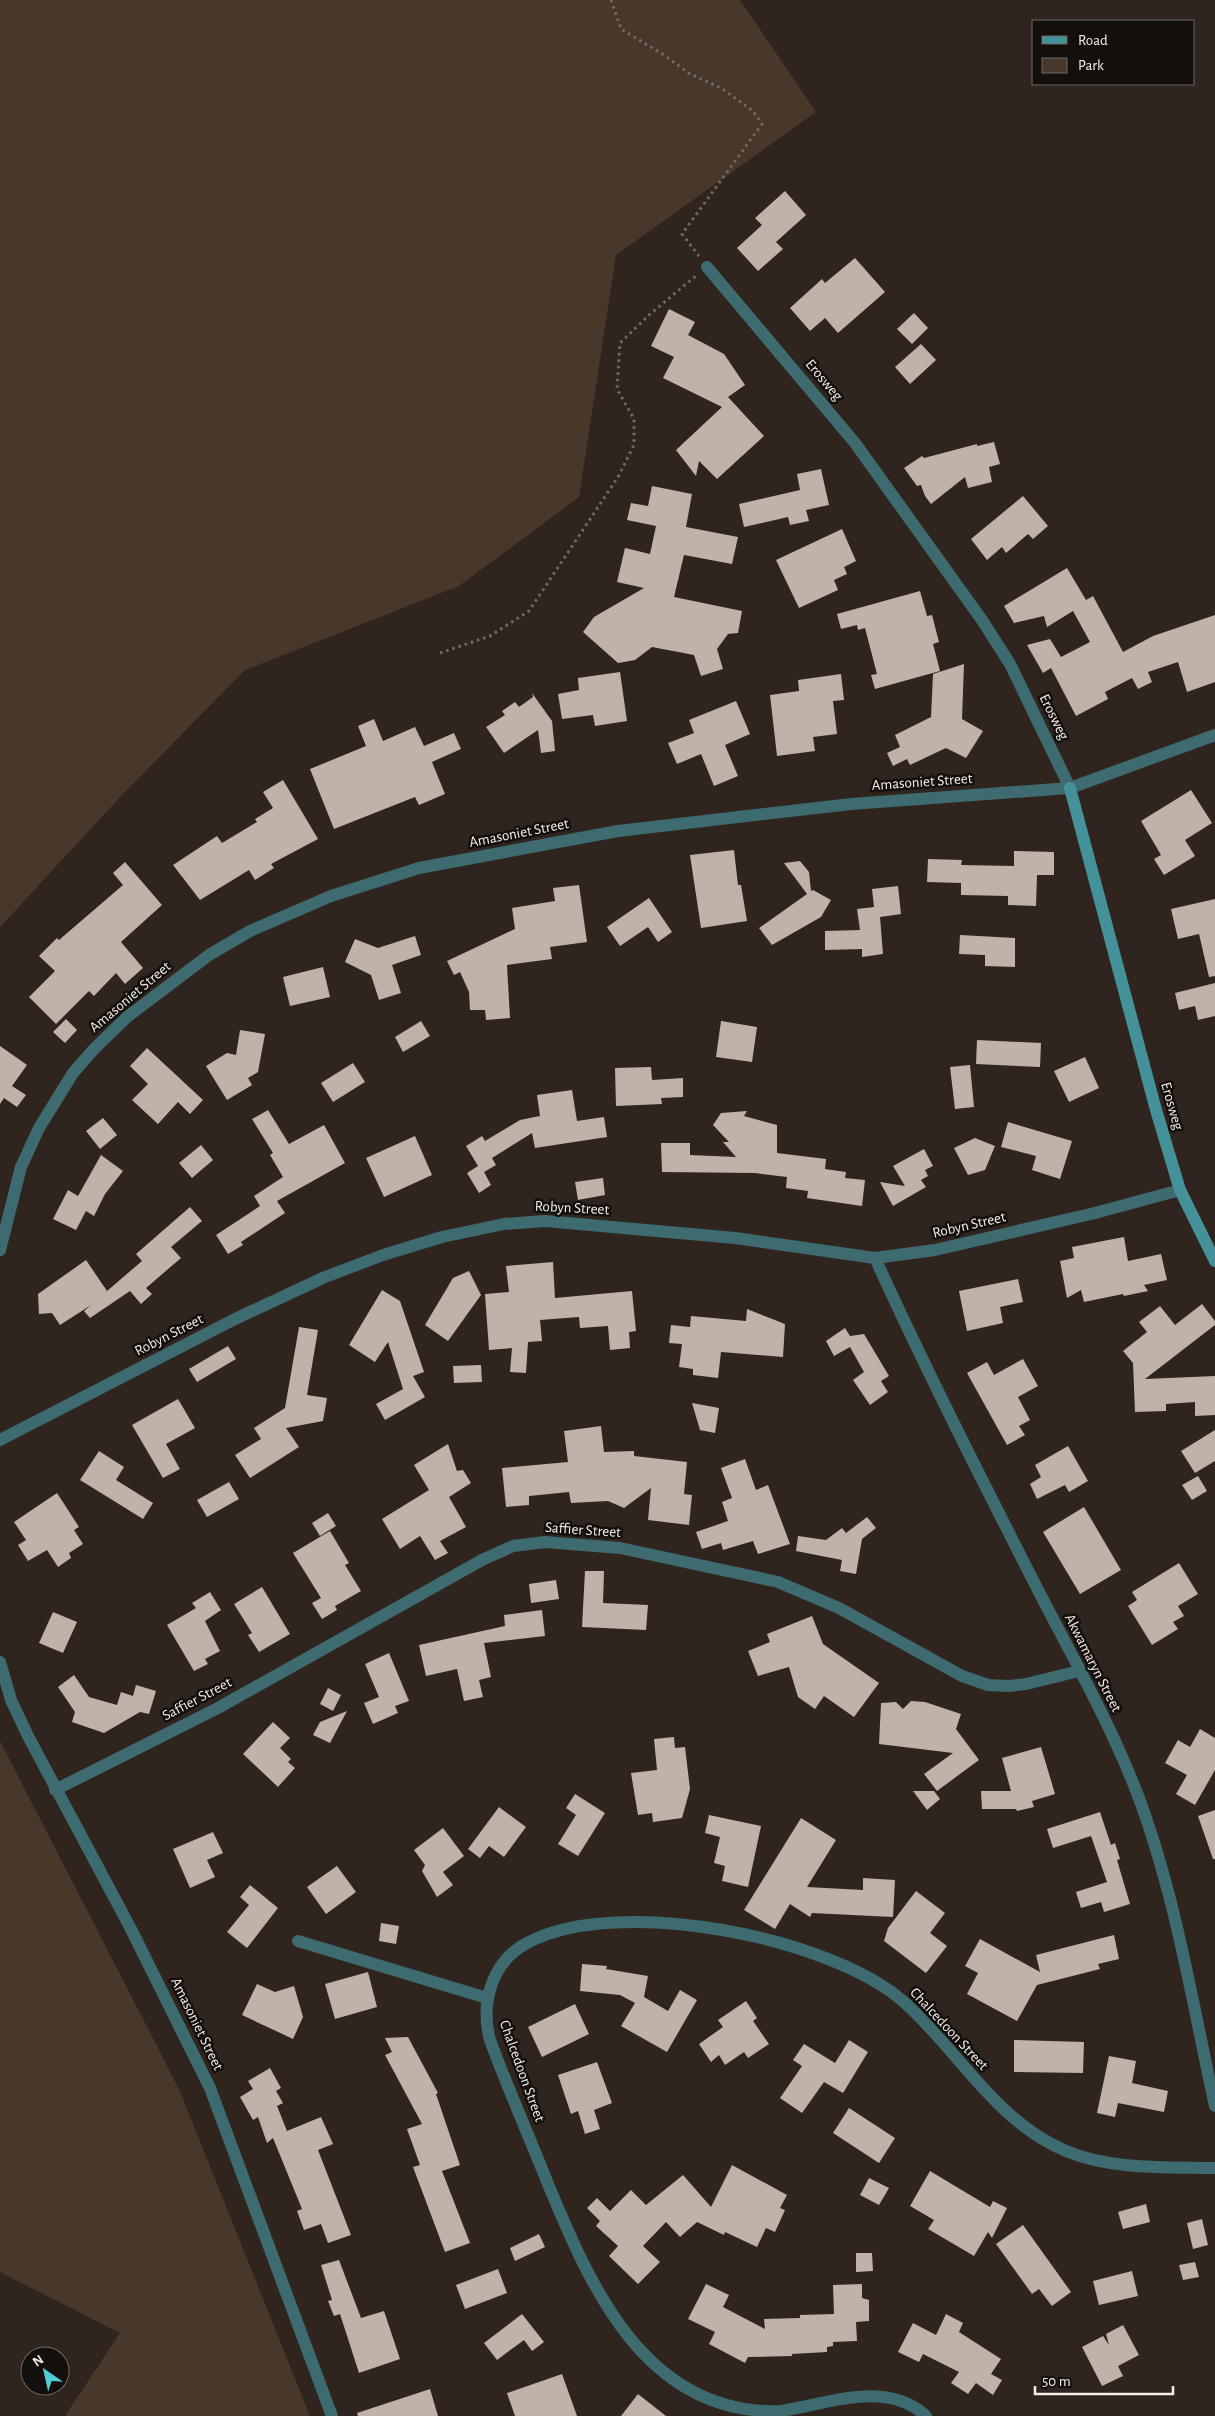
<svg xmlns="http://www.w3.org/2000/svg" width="1215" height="2416" font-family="'Alegreya Sans',sans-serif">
	<rect width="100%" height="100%" fill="#2f251e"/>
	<g fill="#48382b">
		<path d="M0 0H740L816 112 616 255 579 497 459 586 245 670 122 795 0 927Z"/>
		<path d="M0 1741 179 2089 310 2416H65L120 2333 0 2272Z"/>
	</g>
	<g fill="#bfb2a9">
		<path d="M785 191 806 215 776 242 783 249 758 271 737 248 762 225 755 218Z"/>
		<path d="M855 258 885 292 838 333 825 318 810 331 790 308 822 279 825 283Z"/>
		<path d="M669 309 695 322 688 335 724 354 745 385 728 397 764 436 717 479 699 461 696 476 676 450 722 407 663 378 674 357 651 346Z"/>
		<path d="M914 313 928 328 912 344 897 329Z"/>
		<path d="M921 344 936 360 910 384 895 367Z"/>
		<path d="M994 442 1000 464 989 467 992 482 968 488 965 477 931 504 925 496 921 485 917 486 904 468 922 456 924 458 977 444V446Z"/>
		<path d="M821 469 829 505 806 510 809 521 790 525 788 517 744 527 739 504 800 490 797 474Z"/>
		<path d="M652 486 692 494 686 527 738 537 732 564 684 555 674 597 742 611 738 633 728 634 717 649 723 669 701 676 694 655 652 647 635 660 618 663 583 632 594 617 644 588 617 582 625 548 650 554 656 526 627 520 631 503 648 506Z"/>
		<path d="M1023 496 1048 526 1033 539 1028 534 1006 553 1002 547 987 560 971 539Z"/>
		<path d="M842 529 856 561 844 567 847 574 834 580 838 590 799 608 776 560Z"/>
		<path d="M1067 568 1086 600 1093 596 1123 652 1153 636 1215 615V682L1187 692 1178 662 1148 672 1152 682 1138 689 1132 678 1105 692 1108 699 1076 716 1051 668 1043 673 1027 645 1050 639 1061 657 1090 642 1073 611 1047 627 1044 616 1014 623 1004 606Z"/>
		<path d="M920 591 927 616 932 615 939 642 933 644 940 671 875 689 871 675 877 674 865 628 858 630 857 625 841 629 837 614Z"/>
		<path d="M964 664 962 719 983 731 966 758 946 748 910 765 907 759 893 766 887 753 900 747 895 735 931 717 933 674Z"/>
		<path d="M620 672 627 721 595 726 593 715 562 719 558 694 579 690 578 678Z"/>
		<path d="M841 674 844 700 833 701 837 734 813 737 815 751 777 756 770 695 799 691 798 680Z"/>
		<path d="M532 693 552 721 555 751 541 753 538 730 504 753 486 727 505 715 502 711 515 702 519 707 533 697Z"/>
		<path d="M736 701 750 734 725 745 738 776 714 786 701 754 677 764 668 743 694 733 689 720Z"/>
		<path d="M374 719 383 741 415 727 424 746 454 733 461 749 432 762 445 794 419 805 415 797 334 829 310 769 366 746 358 726Z"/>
		<path d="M283 780 318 839 271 864 274 868 255 880 249 870 200 900 173 865 217 836 222 843 257 822 255 819 273 808 263 792Z"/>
		<path d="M1191 790 1212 823 1185 840 1195 856 1164 875 1154 859 1161 855 1141 821Z"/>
		<path d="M734 850 738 885H741L747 921 701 928 690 855Z"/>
		<path d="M1014 851 1054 852V875H1037L1036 906 1008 905V896L961 895V883L927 882 928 859 962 860 961 865 1014 866Z"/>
		<path d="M800 861 809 872 811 891 813 890 831 900 821 917 772 945 759 928 807 894 784 863Z"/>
		<path d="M125 862 162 905 121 942 143 968 125 984 116 973 94 996 89 991 56 1024 29 997 55 971 39 956 57 938 59 940 123 885 113 873Z"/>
		<path d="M579 885 587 942 550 947 552 959 507 965 510 1018 486 1020 485 1010H470L469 992 460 972 454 975 447 961 515 929 512 908 555 901 553 888Z"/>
		<path d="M898 886 901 914 880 917 883 954 862 957V949L825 950V931L860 930 857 909 874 907 872 889Z"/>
		<path d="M649 898 672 932 658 942 648 927 620 946 607 927Z"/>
		<path d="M1215 899V976L1209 977 1199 934 1178 939 1171 909Z"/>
		<path d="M960 935 1015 938V967L985 966V955L959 954Z"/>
		<path d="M415 936 421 955 392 965 401 993 379 1000 371 975 345 962 355 939 378 948Z"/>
		<path d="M323 967 330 997 290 1006 283 977Z"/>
		<path d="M1215 983V1016L1198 1020 1195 1006 1179 1010 1175 993Z"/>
		<path d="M66 1019 77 1030 65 1043 53 1032Z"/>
		<path d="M421 1021 430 1036 403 1052 395 1037Z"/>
		<path d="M721 1021 757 1027 752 1062 716 1057Z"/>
		<path d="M240 1030 265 1034 258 1072 248 1078 252 1085 227 1100 206 1066 227 1053 236 1055Z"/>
		<path d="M977 1040 1041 1043 1040 1067 976 1064Z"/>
		<path d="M0 1046 27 1065 12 1086 26 1095 17 1107 4 1098 0 1104Z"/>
		<path d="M147 1048 203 1100 190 1114 178 1102 158 1124 132 1100 148 1084 130 1066Z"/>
		<path d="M1085 1057 1099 1088 1069 1102 1054 1071Z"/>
		<path d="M353 1063 365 1082 333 1102 321 1083Z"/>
		<path d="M970 1065 974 1107 955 1109 950 1067Z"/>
		<path d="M651 1067 652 1080 683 1078V1097L661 1098 662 1104 616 1106 615 1068Z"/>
		<path d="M572 1090 577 1121 604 1117 607 1137 535 1148 532 1133 492 1158 496 1165 484 1172 491 1185 479 1193 467 1173 478 1166 466 1146 482 1136 485 1141 520 1120 540 1116 537 1095Z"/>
		<path d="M268 1110 289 1144 324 1125 345 1163 277 1201 285 1213 241 1242 243 1245 228 1254 216 1235 260 1206 254 1196 283 1177 270 1155 273 1153 252 1119Z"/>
		<path d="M747 1111 744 1116 777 1125V1153L826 1159 825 1169 846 1172 845 1178 865 1180 862 1206 807 1198 808 1191 786 1188 787 1177 755 1173 662 1172 661 1143H690V1155L736 1157 723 1142H729L713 1125 721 1113Z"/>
		<path d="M103 1118 117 1135 100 1149 86 1131Z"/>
		<path d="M1008 1122 1072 1141 1060 1179 1032 1170 1036 1156 1001 1147Z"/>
		<path d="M415 1136 432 1175 384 1197 366 1158Z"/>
		<path d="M975 1138 995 1146 985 1170 968 1175 954 1148Z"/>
		<path d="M201 1145 213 1160 192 1178 179 1163Z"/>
		<path d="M924 1149 933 1166 925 1170 928 1176 921 1180 926 1187 893 1206 880 1182 905 1186 893 1166Z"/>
		<path d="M101 1155 123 1171 105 1194 94 1216 86 1211 76 1230 53 1219 68 1190 78 1196Z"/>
		<path d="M603 1178 605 1195 578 1200 575 1182Z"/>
		<path d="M190 1207 202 1221 171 1247 181 1258 146 1288 152 1294 141 1304 130 1291 90 1318 84 1311 91 1305 60 1325 52 1313 39 1314 38 1294 86 1260 107 1291 142 1261 136 1254Z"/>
		<path d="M1124 1237 1128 1261 1161 1254 1167 1280 1144 1285 1148 1291 1124 1296 1123 1294 1084 1302 1081 1290 1067 1298 1060 1261 1074 1258 1072 1247Z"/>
		<path d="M553 1262 555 1298 632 1291 636 1331 629 1332 630 1348 610 1350 608 1326 580 1328 579 1317 540 1320 542 1341 528 1342 526 1373 510 1372 512 1348 489 1350 485 1294 509 1292 506 1266Z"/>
		<path d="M469 1271 481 1295 448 1341 425 1325 453 1278Z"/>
		<path d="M1018 1279 1023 1302 1000 1307 1003 1323 967 1331 959 1291Z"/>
		<path d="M382 1290 400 1301 424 1372 413 1376 425 1397 385 1420 376 1404 403 1389 388 1342 375 1362 349 1345Z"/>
		<path d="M1202 1304 1215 1321V1325L1145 1379 1215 1376V1415L1195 1416V1402L1166 1404V1411L1135 1412 1133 1363 1123 1351 1147 1332 1139 1322 1160 1306 1175 1325Z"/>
		<path d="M747 1309 785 1324 783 1357 721 1352 718 1378 693 1375V1369L679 1367 682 1344 669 1343 671 1325 690 1327 691 1316 746 1321Z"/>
		<path d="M299 1327 318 1330 307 1395 327 1398 323 1421 286 1428 299 1447 250 1478 235 1455 261 1439 254 1428 285 1408Z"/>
		<path d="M845 1328 850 1336 864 1334 889 1376 881 1381 888 1392 870 1405 853 1380 864 1372 850 1347 834 1356 826 1341Z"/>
		<path d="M228 1346 236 1359 197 1382 189 1369Z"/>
		<path d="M1023 1359 1038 1386 1018 1397 1030 1420 1019 1426 1025 1435 1007 1445 967 1373 987 1362 994 1375Z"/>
		<path d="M481 1365 482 1382 454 1383 453 1366Z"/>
		<path d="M178 1399 195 1428 166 1444 180 1469 163 1478 132 1425Z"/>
		<path d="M692 1403 719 1408 715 1433 700 1430Z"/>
		<path d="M601 1426 604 1452 634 1451V1456L687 1462 684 1494 692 1495 689 1525 648 1520 651 1488 624 1508 608 1501 571 1503 569 1492 529 1496V1505L506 1507 502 1468 568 1462 564 1431Z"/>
		<path d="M1215 1430V1461L1195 1473 1181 1451Z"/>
		<path d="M448 1444 457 1471 463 1470 471 1483 449 1497 466 1527 440 1541 448 1553 435 1560 420 1536 400 1549 382 1519 429 1490 414 1465Z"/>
		<path d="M1068 1446 1088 1481 1069 1492 1065 1485 1037 1499 1030 1484 1041 1477 1035 1465Z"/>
		<path d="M99 1451 124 1467 116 1480 153 1503 143 1519 80 1480Z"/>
		<path d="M745 1459 756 1490 768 1485 790 1544 758 1554 753 1541 723 1550 721 1543 702 1549 696 1532 728 1521 722 1502 732 1498 721 1468Z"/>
		<path d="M1198 1476 1207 1491 1192 1500 1182 1485Z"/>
		<path d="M229 1482 239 1499 207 1517 197 1500Z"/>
		<path d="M57 1493 79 1527 74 1530 83 1544 69 1553 71 1558 58 1567 47 1550 28 1561 18 1545 26 1540 14 1522Z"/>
		<path d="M1084 1507 1121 1570 1080 1594 1043 1532Z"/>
		<path d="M328 1513 336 1526 320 1536 312 1523Z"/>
		<path d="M867 1517 876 1528 862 1539 856 1574 840 1571 842 1560 796 1551 798 1536 826 1540 842 1528 846 1533Z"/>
		<path d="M330 1531 349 1563 345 1565 361 1591 335 1606 337 1610 322 1619 312 1603 321 1598 293 1553Z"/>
		<path d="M1179 1563 1198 1594 1178 1606 1184 1616 1173 1622 1178 1629 1152 1645 1128 1606 1137 1600 1132 1592Z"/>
		<path d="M585 1571H604L603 1603 648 1605 646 1630 582 1627Z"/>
		<path d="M556 1580 559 1599 531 1603 529 1584Z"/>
		<path d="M262 1587 290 1634 259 1652 248 1635 252 1633 234 1604Z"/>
		<path d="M210 1592 221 1610 205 1621 220 1651 205 1659 208 1664 194 1671 167 1625 196 1608 192 1603Z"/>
		<path d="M542 1610 545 1636 484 1643 491 1677 479 1680 483 1697 464 1701 457 1669 426 1676 419 1645 505 1626 504 1615Z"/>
		<path d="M53 1612 77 1622 63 1653 39 1643Z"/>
		<path d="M812 1616 823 1644 879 1683 854 1717 824 1696 815 1709 798 1697 789 1667 758 1676 748 1651 770 1642 767 1634Z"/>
		<path d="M389 1653 409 1701 395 1706 398 1713 373 1724 364 1703 379 1697 365 1664Z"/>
		<path d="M74 1675 89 1697 117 1705 121 1692 133 1696 136 1685 156 1691 149 1714 140 1712 104 1733 72 1722 75 1712 58 1687Z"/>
		<path d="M328 1688 341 1695 333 1711 320 1704Z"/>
		<path d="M911 1701 925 1702 961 1714 956 1729 979 1760 937 1791 924 1774 953 1753 879 1744 881 1703 896 1702 903 1709Z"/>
		<path d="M347 1711 330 1743 313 1735 320 1722Z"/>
		<path d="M273 1722 290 1738 280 1748 291 1759 288 1762 295 1768 278 1787 243 1754Z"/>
		<path d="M1200 1729 1215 1738V1770L1195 1805 1176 1794 1187 1775 1165 1763 1178 1740 1190 1747Z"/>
		<path d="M674 1737 675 1748 685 1747 690 1789 682 1818 653 1822 652 1813 638 1815 631 1773 657 1770 654 1739Z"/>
		<path d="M1041 1747 1055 1794 1032 1801 1034 1807 1017 1811 1016 1809H982L981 1791H1011L1002 1758Z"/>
		<path d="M913 1791H934L940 1799 927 1810Z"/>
		<path d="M575 1794 605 1813 578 1856 558 1844 576 1815 566 1808Z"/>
		<path d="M499 1807 526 1827 504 1857 489 1846 480 1858 468 1849Z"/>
		<path d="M1215 1810V1859H1213L1198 1816Z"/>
		<path d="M1100 1812 1111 1845 1115 1843 1120 1859 1117 1860 1130 1904 1104 1912 1101 1902 1081 1908 1076 1892 1107 1882 1091 1836 1053 1848 1047 1829Z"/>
		<path d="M709 1815 761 1826 748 1887 722 1881 725 1866 714 1863 720 1837 705 1833Z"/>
		<path d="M801 1818 836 1840 807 1887 863 1890V1878L895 1880 893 1917 812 1913 810 1917 790 1904 775 1929 744 1910Z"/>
		<path d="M443 1828 464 1856 443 1872 453 1885 437 1897 422 1871 425 1865 414 1850Z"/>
		<path d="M213 1832 223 1853 207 1860 215 1877 190 1888 173 1849Z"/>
		<path d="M337 1866 356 1892 326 1914 307 1887Z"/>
		<path d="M250 1885 278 1908 247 1948 227 1932 249 1905 240 1897Z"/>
		<path d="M916 1891 945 1913 930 1933 947 1946 926 1973 884 1941 888 1928Z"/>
		<path d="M381 1923 399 1926 396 1944 379 1941Z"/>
		<path d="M1114 1935 1119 1959 1098 1964 1100 1969 1037 1985 1017 2021 967 1994 978 1973 965 1966 980 1939 1040 1972 1036 1955Z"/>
		<path d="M582 1964 607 1966 606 1969 648 1976 644 1997 668 2011 680 1990 697 2000 667 2052 621 2026 635 2003 620 1995 580 1991Z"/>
		<path d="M368 1972 377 2007 335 2019 325 1984Z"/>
		<path d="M257 1984 275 1992 294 1986 303 2017 293 2039 242 2015Z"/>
		<path d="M746 2001 757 2018 753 2021 769 2044 748 2058 744 2052 725 2065 719 2055 711 2062 699 2044 723 2027 718 2020Z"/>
		<path d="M575 2004 589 2034 542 2057 528 2027Z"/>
		<path d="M408 2037 438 2093 436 2094 460 2165 442 2171 470 2243 445 2252 413 2167 420 2165 407 2129 422 2124 385 2055 392 2052 385 2038Z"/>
		<path d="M849 2040 868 2052 843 2093 824 2082 802 2113 780 2098 802 2066 793 2060 804 2044 835 2063Z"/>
		<path d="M1014 2040 1084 2042 1083 2073 1014 2072Z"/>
		<path d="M1109 2056 1136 2061 1132 2083 1168 2091 1164 2112 1118 2103 1115 2117 1097 2113Z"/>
		<path d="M597 2062 612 2103 594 2110 600 2129 585 2134 578 2111 571 2114 558 2075Z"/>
		<path d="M270 2068 281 2088 276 2091 283 2103 277 2106 287 2131 321 2117 333 2144 318 2150 351 2235 328 2243 321 2224 304 2230 297 2211 302 2209 273 2138 267 2143 258 2117 253 2120 240 2097 253 2089 248 2081Z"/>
		<path d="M849 2108 895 2138 879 2163 833 2133Z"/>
		<path d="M732 2165 787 2195 780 2208 785 2210 775 2232 766 2228 757 2247 725 2232 724 2235 697 2222 680 2237 666 2222 643 2246 660 2262 638 2284 609 2256 618 2246 596 2226 600 2221 587 2208 597 2198 610 2211 631 2190 646 2205 683 2175 711 2207Z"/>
		<path d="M930 2171 990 2207 993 2201 1007 2208 992 2238 988 2232 974 2256 928 2229 934 2220 910 2206Z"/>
		<path d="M869 2178 889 2188 879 2205 860 2195Z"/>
		<path d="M1146 2204 1150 2222 1123 2229 1118 2212Z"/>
		<path d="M1202 2219 1208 2245 1193 2249 1187 2223Z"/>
		<path d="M1023 2225 1071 2292 1052 2306 1039 2289 1032 2294 996 2244Z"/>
		<path d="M539 2234 545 2247 515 2261 510 2248Z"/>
		<path d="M856 2253H872L873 2271 856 2272Z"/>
		<path d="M339 2260 361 2318 384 2311 400 2359 359 2373 340 2314 334 2316 328 2301 332 2300 321 2265Z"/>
		<path d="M1195 2262 1199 2277 1183 2280 1179 2265Z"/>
		<path d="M498 2269 507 2293 465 2309 456 2285Z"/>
		<path d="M1132 2271 1138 2296 1099 2305 1093 2281Z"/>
		<path d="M706 2284 729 2295 723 2307 765 2329 764 2319 800 2318V2315L834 2314 833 2285 862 2284V2298L869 2300V2321L856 2322 857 2341 833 2342V2346L827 2347V2352L792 2354V2356L748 2357 745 2363 709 2344 715 2332 688 2319Z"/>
		<path d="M522 2314 544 2342 532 2351 524 2340 497 2360 484 2343Z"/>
		<path d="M946 2314 963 2323 959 2332 1001 2359 991 2374 1002 2380 993 2395 976 2383 968 2394 951 2383 959 2372 923 2354 919 2362 898 2352 913 2323 936 2335Z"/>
		<path d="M1123 2325 1139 2355 1118 2366 1123 2376 1102 2386 1082 2347 1103 2336 1109 2345 1106 2334Z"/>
		<path d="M562 2374 577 2416H515L507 2393Z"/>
		<path d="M430 2389 438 2416H358L357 2413Z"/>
		<path d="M638 2394 666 2416H621Z"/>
	</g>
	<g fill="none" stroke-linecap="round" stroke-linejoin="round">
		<g stroke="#736a64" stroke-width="3" stroke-dasharray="2.5 4" stroke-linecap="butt">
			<path d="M611 0 621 29 664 55 690 74 721 88 753 111 762 124 682 234 699 256"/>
			<path d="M440 653 490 636 529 611 618 477 634 445V419L617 389 620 343 649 315 697 275"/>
		</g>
		<g stroke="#3e6b70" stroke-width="12">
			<path d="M707 267 855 443 982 620 1010 664 1070 788"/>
			<path d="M0 1250 21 1167 39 1128 73 1073 94 1049 127 1017 209 955 250 931 331 896 419 868 618 831 851 804 1070 788 1215 735"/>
			<path d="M875 1258C926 1370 982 1480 1038 1590 1072 1656 1110 1723 1137 1793 1175 1893 1192 2001 1215 2106"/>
			<path d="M0 1440 235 1319 325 1277 383 1255 442 1237 504 1224 545 1221 735 1238 875 1258 935 1250 1095 1213 1180 1190"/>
			<path d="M0 1662 11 1700 28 1736 131 1929 210 2088 332 2416"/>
			<path d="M55 1790 218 1708 482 1560 513 1546 545 1542 620 1548 778 1582 839 1608 962 1676 988 1685 1009 1686 1026 1684 1079 1671"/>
			<path d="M298 1941 487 1998"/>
			<path d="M926 2416C886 2379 828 2404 781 2411 645 2416 590 2285 548 2184 529 2136 508 2089 490 2040 480 2003 492 1960 529 1942 618 1895 831 1937 904 2002 959 2051 995 2121 1066 2151 1111 2170 1167 2167 1215 2168"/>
		</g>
		<path stroke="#459199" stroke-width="12" d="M1070 788 1156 1110 1180 1190 1215 1261"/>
	</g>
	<g text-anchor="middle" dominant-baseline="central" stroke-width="5" stroke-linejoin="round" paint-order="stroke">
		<g font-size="15" fill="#f5efea" stroke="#130f0c">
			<text transform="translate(824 380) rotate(50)">Erosweg</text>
			<text transform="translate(1054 717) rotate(64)">Erosweg</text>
			<text transform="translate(922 782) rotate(-4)">Amasoniet Street</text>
			<text transform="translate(519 833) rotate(-11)">Amasoniet Street</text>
			<text transform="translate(130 997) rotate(-40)">Amasoniet Street</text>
			<text transform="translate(1172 1106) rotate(74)">Erosweg</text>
			<text transform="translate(572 1208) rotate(3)">Robyn Street</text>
			<text transform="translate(969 1225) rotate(-13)">Robyn Street</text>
			<text transform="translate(169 1335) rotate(-27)">Robyn Street</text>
			<text transform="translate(583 1530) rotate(4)">Saffier Street</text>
			<text transform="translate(1093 1663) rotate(63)">Akwamaryn Street</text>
			<text transform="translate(197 1699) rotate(-28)">Saffier Street</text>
			<text transform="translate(197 2024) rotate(64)">Amasoniet Street</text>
			<text transform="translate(949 2029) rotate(47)">Chalcedoon Street</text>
			<text transform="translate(522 2071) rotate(70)">Chalcedoon Street</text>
		</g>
	</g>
	<rect x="1032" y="20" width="162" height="65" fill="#130f0c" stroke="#6d6965"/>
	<rect x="1042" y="36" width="25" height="8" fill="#459199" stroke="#6d6965"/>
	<text x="1078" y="45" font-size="15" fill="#f5efea">Road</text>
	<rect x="1042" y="58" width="25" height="15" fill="#48382b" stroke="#6d6965"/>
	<text x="1078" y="70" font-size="15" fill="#f5efea">Park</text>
	<g transform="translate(45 2371) rotate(326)"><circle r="24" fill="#130f0c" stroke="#6d6965"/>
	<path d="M0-4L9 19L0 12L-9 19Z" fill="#52cbd7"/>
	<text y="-8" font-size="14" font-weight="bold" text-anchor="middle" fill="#f5efea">N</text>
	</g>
	<path d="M1035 2386v8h138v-8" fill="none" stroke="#f5efea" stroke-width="2.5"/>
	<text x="1042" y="2386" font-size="15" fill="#f5efea" stroke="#130f0c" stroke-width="4" paint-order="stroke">50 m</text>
</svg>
